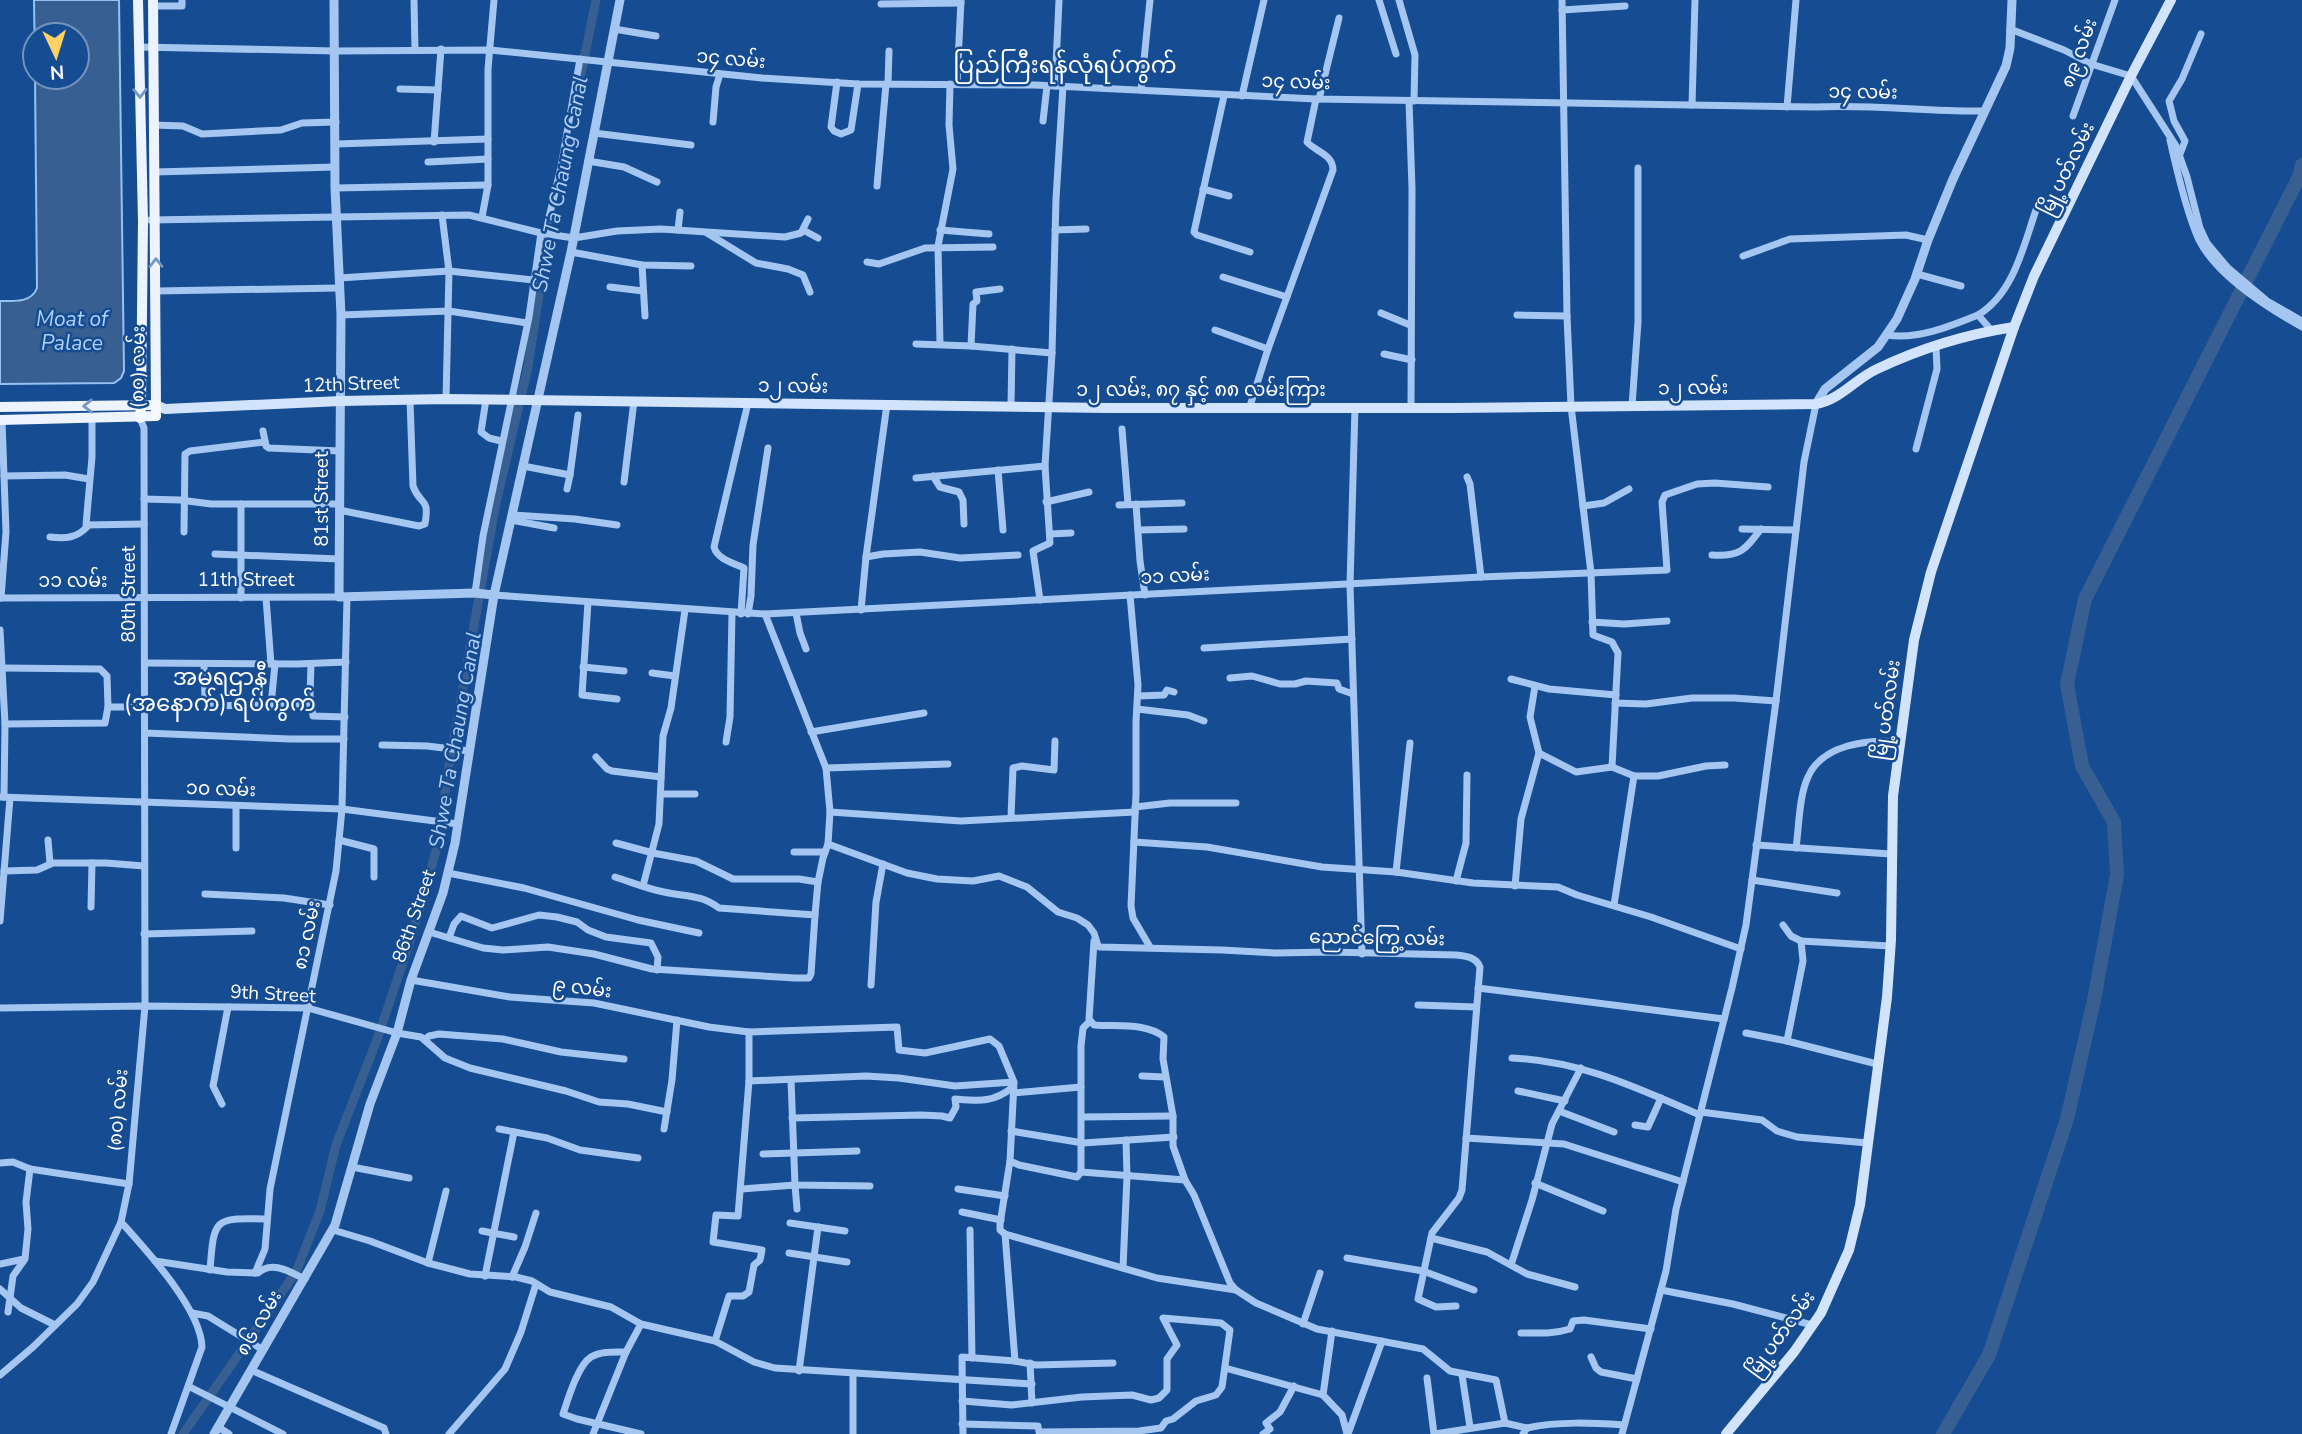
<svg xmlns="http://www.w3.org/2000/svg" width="2302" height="1434" font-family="'Nunito Sans','Noto Sans Myanmar',sans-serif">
	<rect width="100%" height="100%" fill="#164c91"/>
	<path fill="#385f92" stroke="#96c1f3" stroke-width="2" d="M34 0H119L124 371 121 378 114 383 0 384V301C15 301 31 303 37 288L35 77H77V35H35V69Z"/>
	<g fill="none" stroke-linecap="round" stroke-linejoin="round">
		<g stroke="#385f92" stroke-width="9">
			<path d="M579 84 596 0"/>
			<path d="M183 1434 296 1272 320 1211 336 1145 378 1037 411 938 440 837 447 776 496 503 528 367 549 228"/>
		</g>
		<path stroke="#385f92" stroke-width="14" d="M1943 1434 1989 1355 2067 1119 2094 1000 2117 875 2114 822 2082 766 2067 684 2085 599 2299 177 2302 165"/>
		<g stroke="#a4c6f0" stroke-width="7">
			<path d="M414 0 415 50"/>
			<path d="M1379 0 1396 54"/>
			<path d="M1399 0 1415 55 1414 101"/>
			<path d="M1562 0 1567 316 1571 406 1591 573 1593 635 1612 642 1618 653 1612 767"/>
			<path d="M881 4 961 3"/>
			<path d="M153 6H182V0"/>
			<path d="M1562 10 1625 6"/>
			<path d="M614 29 656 36"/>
			<path d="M2010 29 2064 50 2091 64 2131 76 2176 146 2187 177 2200 228 2207 243 2228 268 2267 301 2302 321"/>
			<path d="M139 47 336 51 490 50 762 78 858 84 1035 85 1316 99 1816 107C1872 104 1929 112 1985 111"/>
			<path d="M837 82 831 127 834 131 841 134 851 130 858 84"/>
			<path d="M957 83 961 0"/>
			<path d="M888 84 889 51"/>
			<path d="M1055 86 1059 0"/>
			<path d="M400 89 438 90"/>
			<path d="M1141 90 1150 0"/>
			<path d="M1224 96 1194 232 1197 235 1250 252"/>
			<path d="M1242 96 1264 0"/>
			<path d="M1319 99 1339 18"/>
			<path d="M1409 101 1412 188 1411 408"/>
			<path d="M1692 105 1695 0"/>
			<path d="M1787 107 1796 0"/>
			<path d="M2073 116 2115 0"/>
			<path d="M1043 121 1047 86"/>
			<path d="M713 122 716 87 720 74"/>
			<path d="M153 125 183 126 202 134 281 130 302 123 336 122"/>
			<path d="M594 133 691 145"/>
			<path d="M2170 140C2176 167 2188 216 2199 240 2217 276 2268 308 2302 327"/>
			<path d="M434 142 441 49"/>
			<path d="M336 144 488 139"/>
			<path d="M2180 154 2185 141 2174 121 2169 101 2182 79 2201 34"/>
			<path d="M588 161 624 167 657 182"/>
			<path d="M428 162 488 159"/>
			<path d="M155 172 335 167"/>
			<path d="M877 186 886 84"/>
			<path d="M335 188 488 185"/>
			<path d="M1203 189 1229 196"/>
			<path d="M442 215 449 271 446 399"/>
			<path d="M482 217 488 185V69L494 0"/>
			<path d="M150 220 469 215 541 233 574 238 617 231 661 229 785 237 801 233 808 219"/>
			<path d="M678 230 680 212"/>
			<path d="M803 230 818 238"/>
			<path d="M940 230 989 234"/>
			<path d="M1055 230 1086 229"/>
			<path d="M707 233 756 263 788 269 803 275 810 292"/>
			<path d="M545 234 561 167 580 59"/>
			<path d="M571 252 642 265 691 266"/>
			<path d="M1743 256 1790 239 1906 235 1928 240"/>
			<path d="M867 262 879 264 925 248 993 247"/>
			<path d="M642 265 645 316"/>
			<path d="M1917 274 1961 286"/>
			<path d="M1223 277 1287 297"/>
			<path d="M339 278 449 271 533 280"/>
			<path d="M610 287 643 291"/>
			<path d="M156 291 339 288"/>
			<path d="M1381 313 1410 325"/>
			<path d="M341 315 449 311 527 323"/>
			<path d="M1517 315 1567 316"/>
			<path d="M1978 315C2014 293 2023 247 2036 210"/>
			<path d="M1215 330 1268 349"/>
			<path d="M1887 335C1917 340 1951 326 1978 315L1992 331"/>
			<path d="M916 344 971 346 1052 353"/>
			<path d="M940 344 938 246 953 169 949 125 950 84"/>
			<path d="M971 346 973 304 977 301 976 292 1000 289"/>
			<path d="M1384 354 1412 360"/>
			<path d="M486 399 481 432 489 438 501 441"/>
			<path d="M1011 406 1012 349"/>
			<path d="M1250 406 1268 349 1333 170C1333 154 1316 152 1307 142L1316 99"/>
			<path d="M1632 406 1638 322V168"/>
			<path d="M1355 407 1350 585 1362 954"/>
			<path d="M92 418V457L86 525 144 524"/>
			<path d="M1122 429 1128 504"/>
			<path d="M263 431 266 446 269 448 340 451"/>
			<path d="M1916 449 1937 369 1936 347"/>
			<path d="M523 466 570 475 578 415"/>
			<path d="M998 470 1003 530"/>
			<path d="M4 476 65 475 89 479"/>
			<path d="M933 476 940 487 959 492 963 500 964 524"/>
			<path d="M1467 477 1470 484 1481 577"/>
			<path d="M916 478 1045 466"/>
			<path d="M624 482 634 401"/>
			<path d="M567 489 570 475"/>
			<path d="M144 499 180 500 211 504H340"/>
			<path d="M1046 502 1089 492"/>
			<path d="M1136 504 1140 561 1145 595"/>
			<path d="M1119 505 1182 503"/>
			<path d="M1583 506 1604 503 1629 489"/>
			<path d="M339 510 419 526 425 524C430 496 420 506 413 486L410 400"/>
			<path d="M513 515 575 519 617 525"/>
			<path d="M511 520 554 528"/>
			<path d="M1742 529 1796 530"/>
			<path d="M1138 530 1184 529"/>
			<path d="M184 532 185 454 190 451 265 442"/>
			<path d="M1050 534 1071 533"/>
			<path d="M50 537C66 539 77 538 88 526"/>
			<path d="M215 554 339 559"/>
			<path d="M1712 555C1740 557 1745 550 1761 529"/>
			<path d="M866 557 883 554 920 552 960 558 1018 555"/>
			<path d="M475 593 483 536 529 317 541 233"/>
			<path d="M494 595 765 614 1481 577 1667 570 1662 502 1665 495 1697 484 1715 483 1768 487"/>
			<path d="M1130 595 1138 685 1136 722V794L1131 906 1133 918 1150 947"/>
			<path d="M0 598 339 597"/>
			<path d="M1 598 6 532 2 420"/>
			<path d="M241 598V504"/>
			<path d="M266 598 271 664"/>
			<path d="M1040 600 1033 551 1050 543 1045 466 1052 353 1056 199 1063 86"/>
			<path d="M588 602 582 695 617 699"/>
			<path d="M861 610 866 557 887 404"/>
			<path d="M796 613 800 633 806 649"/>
			<path d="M741 614 744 568C733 563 717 559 714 547L748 403"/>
			<path d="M748 614 751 596 753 545 768 448"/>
			<path d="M765 614 826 768 830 812 828 844 907 873 937 879 973 881 999 876 1027 887 1058 912 1077 918 1088 925 1094 933 1098 946 1100 947 1222 950 1276 953 1330 952 1456 955C1466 956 1476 957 1480 967L1462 1190 1459 1198 1432 1233 1418 1299 1436 1307 1456 1306"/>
			<path d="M1592 622 1624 624 1667 621"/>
			<path d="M0 630 5 724 4 797"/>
			<path d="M1204 648 1352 639"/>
			<path d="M145 663 297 664 346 662"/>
			<path d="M204 664 205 700 210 706 311 704"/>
			<path d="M311 664 310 697 313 716 345 717"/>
			<path d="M583 667 624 671"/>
			<path d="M3 668 100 669 107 676 108 707 105 723 5 724"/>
			<path d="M652 673 675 676"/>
			<path d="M1230 678 1252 676 1280 684H1295L1306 681 1337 683 1339 689 1353 694"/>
			<path d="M1511 679 1549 689 1616 695"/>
			<path d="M1535 686 1530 717 1539 753 1576 772 1612 767 1634 776H1658L1706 766 1725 765"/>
			<path d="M1138 696 1164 695 1167 690 1174 692"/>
			<path d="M1615 703 1646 704 1692 698H1734L1776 701"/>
			<path d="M271 705 275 664"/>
			<path d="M108 707H145"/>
			<path d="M1137 709 1188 715 1204 721"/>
			<path d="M811 732 924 713"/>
			<path d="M145 733 290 739H344"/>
			<path d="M726 742 730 717 732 613"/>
			<path d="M382 745 427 746 469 751"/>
			<path d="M596 757 607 769 612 771 661 777"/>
			<path d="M826 768 948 764"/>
			<path d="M661 794H695"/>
			<path d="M0 797 342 809 458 824"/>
			<path d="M1135 807 1170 803H1236"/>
			<path d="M830 812 961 821 1135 812"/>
			<path d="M1011 817 1013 768 1022 766 1054 770 1055 741"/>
			<path d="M48 840 50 863"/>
			<path d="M339 840 374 849V877"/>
			<path d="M1134 842 1207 847 1322 867 1396 872 1473 883 1558 887 1577 895 1651 917 1741 949"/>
			<path d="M616 843 653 853 696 861 733 879H799L818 882 815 915"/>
			<path d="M1756 845 1891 854"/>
			<path d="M236 848V806"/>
			<path d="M1796 848C1799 827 1799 796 1808 777 1822 744 1869 739 1900 742"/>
			<path d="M794 852H825"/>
			<path d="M4 871 37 870 53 863H106L144 866"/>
			<path d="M1396 872 1410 743"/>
			<path d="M448 873 524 888 638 920 699 933"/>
			<path d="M1752 880 1837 893"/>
			<path d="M1456 881 1466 843 1467 775"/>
			<path d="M818 882 823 858 828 844"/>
			<path d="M643 886 659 824 663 736 671 708 685 610"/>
			<path d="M1515 886 1521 819 1539 753"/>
			<path d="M205 894 284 898 330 905"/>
			<path d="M1614 905 1634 776"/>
			<path d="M91 907 92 863"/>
			<path d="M0 921 10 798"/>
			<path d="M1783 925 1791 936 1801 941 1803 961 1787 1041"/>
			<path d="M429 932 483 948 503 950 548 947 594 954 652 969 795 978H809L811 974 815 915 719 908C700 894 686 897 664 892 648 889 631 882 615 877"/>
			<path d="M144 934 252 931"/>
			<path d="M449 938 454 924 461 916 492 928 539 915 557 917 577 922 588 930 606 937 651 943 658 957 657 970"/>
			<path d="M1094 941 1089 1019 1094 1025C1116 1027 1146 1022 1164 1037L1163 1059 1173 1116V1146L1185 1180 1194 1195 1230 1283 1236 1290 1256 1303 1317 1329 1423 1349 1450 1371 1496 1380 1505 1423"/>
			<path d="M1801 941 1890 946"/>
			<path d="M411 980 510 997 594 1003 709 1027 749 1032"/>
			<path d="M871 985 876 902 883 864"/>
			<path d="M1478 988 1724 1019"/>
			<path d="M1418 1005 1476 1007"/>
			<path d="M0 1008 145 1006 308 1008 397 1033 421 1037 445 1058 470 1068 566 1091 599 1102 628 1104 667 1112"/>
			<path d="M1090 1021 1083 1028 1081 1046V1172L1185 1180"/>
			<path d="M1746 1033 1787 1041 1877 1064"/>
			<path d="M425 1039 429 1036 439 1034 503 1039 561 1052 624 1059"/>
			<path d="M1512 1058C1582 1061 1637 1088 1700 1115"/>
			<path d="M1142 1076 1165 1077"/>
			<path d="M791 1080 795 1185 870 1186"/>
			<path d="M1014 1082 999 1046 990 1039 925 1053 899 1050 897 1027 749 1032V1081L866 1076 899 1078 955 1086 1014 1082 1010 1161 1019 1165 1077 1177 1081 1172"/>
			<path d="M1518 1091 1565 1101"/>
			<path d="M1014 1093 1081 1087"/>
			<path d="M222 1104 213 1086 228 1007"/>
			<path d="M1559 1111 1614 1132"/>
			<path d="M1701 1112 1762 1120 1777 1131 1797 1137 1868 1143"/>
			<path d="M1082 1117 1173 1116"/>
			<path d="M792 1118 921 1115 942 1116 950 1118 956 1107 955 1099C979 1101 993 1103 1013 1087"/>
			<path d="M1635 1125 1648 1127 1661 1098"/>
			<path d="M499 1129 547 1138 580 1150 638 1158"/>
			<path d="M664 1129 672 1080 677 1020"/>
			<path d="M1011 1131 1083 1143 1174 1137"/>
			<path d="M1466 1138 1564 1144 1683 1182"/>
			<path d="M763 1154 857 1151"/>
			<path d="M1010 1161 1000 1224V1230L1005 1234 1157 1278 1236 1290"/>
			<path d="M0 1163 13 1162 30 1169 129 1184"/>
			<path d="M352 1167 409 1178"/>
			<path d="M1535 1183 1603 1211"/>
			<path d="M742 1189 795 1185 797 1209"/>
			<path d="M958 1189 1005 1196"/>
			<path d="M962 1212 1001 1220"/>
			<path d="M121 1222C147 1251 201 1309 202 1347L171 1434"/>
			<path d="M790 1223 845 1231"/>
			<path d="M333 1230 370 1241 428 1263 470 1274 516 1277 532 1281 550 1292 611 1307 641 1324 715 1341 754 1362 775 1368 1032 1384"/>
			<path d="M970 1230 972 1358"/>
			<path d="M482 1231 514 1237"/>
			<path d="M1005 1234 1015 1361 1036 1365 1113 1363"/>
			<path d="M1431 1238 1487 1252 1527 1274 1575 1287"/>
			<path d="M789 1253 847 1262"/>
			<path d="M1347 1258 1423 1271 1474 1290"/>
			<path d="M155 1261 227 1272 258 1273C272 1260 290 1272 305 1279"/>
			<path d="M428 1263 446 1191"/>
			<path d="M0 1264 24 1259"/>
			<path d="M1511 1265 1532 1200 1552 1124 1581 1068"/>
			<path d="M1123 1268 1127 1176 1126 1140"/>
			<path d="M210 1270C214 1217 214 1218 267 1219"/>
			<path d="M255 1273 265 1249 270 1189 336 871 342 809 347 597"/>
			<path d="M485 1276 514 1132"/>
			<path d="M512 1277 525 1247 536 1213"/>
			<path d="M0 1289 21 1308 55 1325"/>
			<path d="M1661 1290 1733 1304 1812 1325"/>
			<path d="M8 1312 13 1276 25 1259 28 1229 26 1202 30 1169"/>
			<path d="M192 1313 208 1316 263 1350"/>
			<path d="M1303 1324 1320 1273"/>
			<path d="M1521 1333C1538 1333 1554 1334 1570 1329L1573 1321 1584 1320 1651 1329"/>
			<path d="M715 1341 729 1296H743L749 1292 754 1265 760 1260 762 1250 713 1242 716 1215 738 1216 749 1081"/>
			<path d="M1591 1357 1596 1368 1601 1372 1637 1379"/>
			<path d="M1030 1363 1032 1403"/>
			<path d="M1225 1368 1323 1395 1342 1415 1347 1434"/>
			<path d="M251 1370 384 1428 386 1434"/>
			<path d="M799 1371 818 1227"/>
			<path d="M0 1375 33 1347 77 1304 93 1282 121 1222 129 1184 145 1006 144 428 140 418"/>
			<path d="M1462 1375 1470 1427"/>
			<path d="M1427 1378 1434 1434"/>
			<path d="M190 1387 283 1434"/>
			<path d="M1323 1395 1332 1331"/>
			<path d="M962 1401 1012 1405 1082 1397 1132 1395 1151 1400 1159 1398 1167 1390V1359L1177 1345 1163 1318 1221 1323 1230 1330 1222 1387 1216 1395 1196 1401 1173 1419 1166 1421 1161 1428 1139 1431 1041 1432H1039L1038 1426 962 1424"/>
			<path d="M218 1427 229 1434"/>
			<path d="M449 1434 505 1369 521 1332 536 1284"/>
			<path d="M593 1434 626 1352"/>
			<path d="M641 1434 577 1419 563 1414C568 1399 578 1365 591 1357 601 1351 615 1352 626 1352L641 1324"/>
			<path d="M853 1434V1374"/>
			<path d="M963 1434 962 1357 1015 1361"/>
			<path d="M1263 1434 1270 1429 1266 1423 1280 1412 1294 1386"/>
			<path d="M1348 1434 1382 1341"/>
			<path d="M1435 1434 1505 1423 1527 1428"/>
			<path d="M1523 1434 1527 1428C1559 1421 1593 1423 1624 1425"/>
			<path d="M1622 1434 1666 1271 1676 1209 1732 988 1746 925 1776 701 1804 462 1816 404"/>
		</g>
		<g stroke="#a4c6f0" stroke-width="9">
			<path d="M334 0 335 188 341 315 339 597 475 593 494 595"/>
			<path d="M1816 404 1825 389 1878 347 1897 319 1915 279 1928 240 1953 179 2006 66 2010 48 2012 0"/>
			<path d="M214 1434 335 1225 370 1104 397 1033 411 980 443 893 455 843 494 595 571 252 620 0"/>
		</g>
		<g stroke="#d2e4fb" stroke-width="10">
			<path d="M156 405 165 409 341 401 446 399 1108 408H1453L1816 404C1840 400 1855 379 1877 369 1919 349 1968 334 2014 327"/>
			<path d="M1726 1434 1794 1352 1821 1313 1849 1250 1860 1205 1887 997 1891 940 1893 796 1914 640 1931 572 2014 327 2034 276 2131 76 2171 0"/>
		</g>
		<g stroke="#edf4ff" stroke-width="10">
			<path d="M138 0 143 221 141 405"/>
			<path d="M0 407 156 405 153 0"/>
			<path d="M0 420 156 416"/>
		</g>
		<g stroke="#f6faff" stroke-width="10">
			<path d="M156 416V405"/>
			<path d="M140 418 141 405"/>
		</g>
	</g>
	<defs><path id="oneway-chevron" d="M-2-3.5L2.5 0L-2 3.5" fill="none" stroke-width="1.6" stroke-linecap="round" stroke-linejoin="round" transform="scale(1.75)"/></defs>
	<g stroke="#7798c2">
		<use href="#oneway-chevron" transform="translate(140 93) rotate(89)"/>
		<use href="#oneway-chevron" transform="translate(156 263) rotate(-90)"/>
		<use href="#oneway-chevron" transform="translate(88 406) rotate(179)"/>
	</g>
	<g text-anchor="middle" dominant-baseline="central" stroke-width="5" stroke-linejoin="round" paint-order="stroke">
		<g font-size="19" fill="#fff" stroke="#164c91">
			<text transform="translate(2079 53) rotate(-70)">၈၉ လမ်း</text>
			<text transform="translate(731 59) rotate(5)">၁၄ လမ်း</text>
			<text transform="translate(1296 82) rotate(2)">၁၄ လမ်း</text>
			<text transform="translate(1863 92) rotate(1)">၁၄ လမ်း</text>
			<text transform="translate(2067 169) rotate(-64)">မြို့ပတ်လမ်း</text>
			<text transform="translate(138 367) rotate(-89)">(၈၀) လမ်း</text>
			<text transform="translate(351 384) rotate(-2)">12th Street</text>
			<text transform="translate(793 386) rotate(1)">၁၂ လမ်း</text>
			<text transform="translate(1693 388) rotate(-1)">၁၂ လမ်း</text>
			<text x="1201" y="390">၁၂ လမ်း, ၈၇ နှင့် ၈၈ လမ်းကြား</text>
			<text transform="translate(322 499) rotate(-90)">81st Street</text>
			<text transform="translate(1175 576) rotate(-3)">၁၁ လမ်း</text>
			<text x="246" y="580">11th Street</text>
			<text x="73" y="581">၁၁ လမ်း</text>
			<text transform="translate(129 594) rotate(-90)">80th Street</text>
			<text transform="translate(1887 710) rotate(-82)">မြို့ပတ်လမ်း</text>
			<text transform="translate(221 789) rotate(2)">၁၀ လမ်း</text>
			<text transform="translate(414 916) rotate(-71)">86th Street</text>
			<text transform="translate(307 935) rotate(-78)">၈၁ လမ်း</text>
			<text transform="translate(1377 938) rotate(1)">ညောင်ကြွေ့လမ်း</text>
			<text transform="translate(582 988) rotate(7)">၉ လမ်း</text>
			<text transform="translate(273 994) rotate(3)">9th Street</text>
			<text transform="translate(118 1110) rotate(-85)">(၈၀) လမ်း</text>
			<text transform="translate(259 1323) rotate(-60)">၈၆ လမ်း</text>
			<text transform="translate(1781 1334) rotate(-54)">မြို့ပတ်လမ်း</text>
		</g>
		<g font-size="21" font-style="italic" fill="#b0d0f7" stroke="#164c91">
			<text transform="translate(560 184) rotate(-79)">Shwe Ta Chaung Canal</text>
			<text x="72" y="319">Moat of<tspan x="72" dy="24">Palace</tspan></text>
			<text transform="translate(455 740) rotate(-80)">Shwe Ta Chaung Canal</text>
		</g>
		<g font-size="23" fill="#fff" stroke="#164c91">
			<text x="1065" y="65">ပြည်ကြီးရန်လုံရပ်ကွက်</text>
			<text x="220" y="677">အမရဌာနီ<tspan x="220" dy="26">(အနောက်) ရပ်ကွက်</tspan></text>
		</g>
	</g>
	<g transform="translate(56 56) rotate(176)"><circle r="33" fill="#164c91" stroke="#7394bd" stroke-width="2"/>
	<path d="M0-5L12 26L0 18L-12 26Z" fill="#ffd263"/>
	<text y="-10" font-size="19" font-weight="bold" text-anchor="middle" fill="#ffffff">N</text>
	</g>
</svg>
